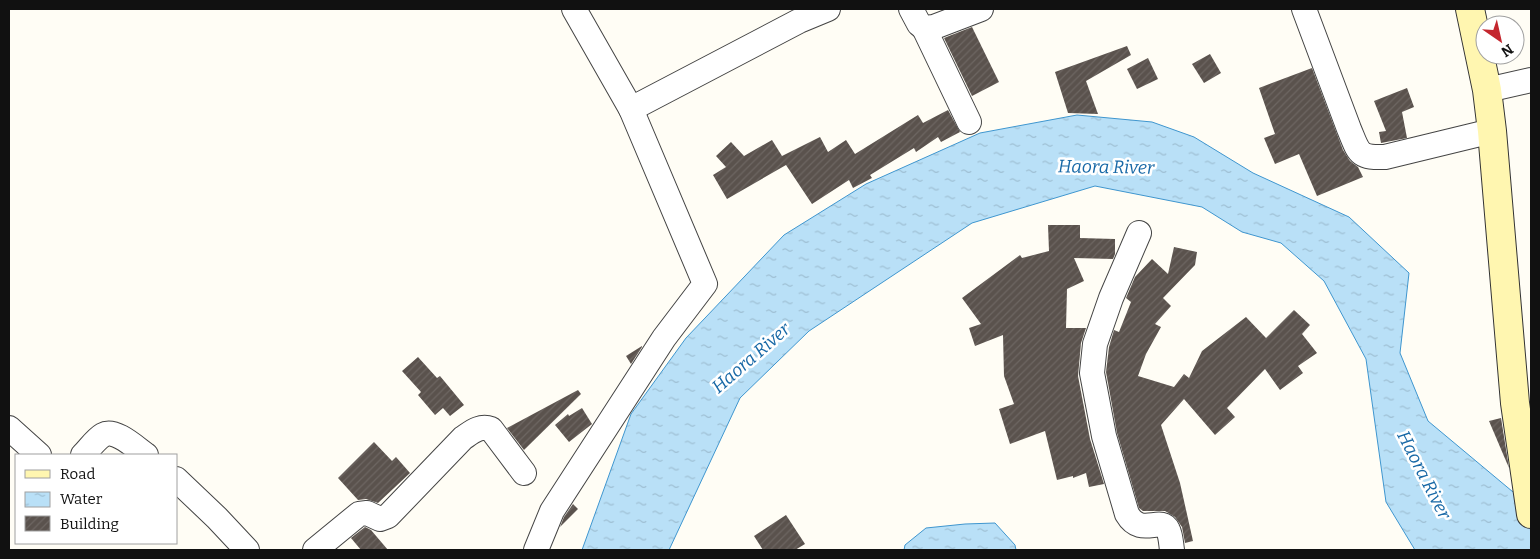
<svg xmlns="http://www.w3.org/2000/svg" width="1540" height="559" font-family="Bitter,serif">
	<defs>
		<pattern id="water-ripples" width="26" height="14" patternUnits="userSpaceOnUse" patternTransform="scale(1.25)"><rect width="26" height="14" fill="#b9e0f7"/><path d="M2 4q2-2 4 0t4 0M15 11q2-2 4 0t4 0" fill="none" stroke="#9ebfd3"/></pattern>
		<pattern id="building-hatch" width="6" height="6" patternUnits="userSpaceOnUse" patternTransform="scale(1.25)"><rect width="6" height="6" fill="#5a524d"/><path d="M-1 1l2-2M0 6l6-6M5 7l2-2" fill="none" stroke="#6d6662"/></pattern>
	</defs>
	<rect width="100%" height="100%" fill="#fffdf5"/>
	<g fill="url(#water-ripples)" stroke="#3f96cf">
		<path d="M1077 115 1152 122 1194 137 1253 173 1349 217 1409 273 1400 353 1428 421 1531 507V550H1415L1386 502 1366 359 1324 281 1281 243 1242 232 1202 207 1095 186 972 223 809 331 740 398 669 550H582L631 414 686 338 784 235 866 184 980 133Z"/>
		<path d="M995 523 1015 545 1016 550H904L905 545 926 528 965 524Z"/>
	</g>
	<g fill="url(#building-hatch)">
		<path d="M972 27 999 82 972 96 944 38Z"/>
		<path d="M1127 46 1131 55 1086 81 1098 114 1068 113 1055 72Z"/>
		<path d="M1210 54 1221 73 1204 83 1192 64Z"/>
		<path d="M1148 58 1158 79 1137 89 1127 69Z"/>
		<path d="M1312 68 1343 150 1350 161 1358 167 1363 177 1317 196 1299 154 1275 164 1264 138 1275 134 1259 88Z"/>
		<path d="M1407 88 1414 107 1402 112 1407 138 1381 143 1379 132 1386 131 1374 101Z"/>
		<path d="M948 110 960 132 941 142 938 137 916 152 914 148 870 175 872 178 853 188 849 180 812 204 786 165 727 199 713 175 726 167 716 156 731 142 744 156 772 140 782 156 820 137 828 152 846 140 855 154 918 115 923 123Z"/>
		<path d="M1048 225H1080V238L1115 239V254L1113 259 1074 258 1084 281 1067 289 1066 328H1086L1081 343 1078 376 1090 439 1104 484 1089 487 1086 473 1073 478V476L1057 480 1045 431 1010 444 999 409 1014 404 1004 376 1003 335 975 346 969 328 981 324 962 298 1020 255 1022 258 1049 251Z"/>
		<path d="M1174 247 1197 252 1195 265 1163 298 1171 306 1155 324 1161 327 1146 354 1138 376 1174 387 1184 374 1189 378 1202 351 1246 317 1266 338 1294 310 1310 325 1302 334 1317 353 1298 366 1303 373 1280 390 1265 369 1227 408 1235 417 1215 435 1184 399 1161 425 1180 483 1193 541 1185 543 1182 527 1175 517 1165 511H1143L1139 508 1117 433 1106 372 1109 347 1114 330 1119 332 1131 302 1126 298 1135 277 1152 259 1168 274Z"/>
		<path d="M642 346V347L631 364 626 356Z"/>
		<path d="M418 357 437 378 440 376 464 405 450 416 443 408 435 415 418 395 421 392 402 371Z"/>
		<path d="M578 390 581 394 524 450 507 428Z"/>
		<path d="M582 408 592 424 569 442 555 425 568 414 569 416Z"/>
		<path d="M1501 418 1509 468 1489 421Z"/>
		<path d="M374 442 392 461 396 457 410 473 378 503 366 499 358 500 338 478Z"/>
		<path d="M573 504 578 509 560 527 564 517Z"/>
		<path d="M786 515 805 544 795 550H763L754 536Z"/>
		<path d="M365 527 371 530 388 550H361L351 538Z"/>
	</g>
	<g fill="none" stroke-linecap="round" stroke-linejoin="round">
		<g stroke="#444" stroke-width="26">
			<g id="street">
				<path d="M574 9 631 109 799 21 828 9"/>
				<path d="M911 9 919 24 924 28 934 27 981 9"/>
				<path d="M1304 9 1349 129C1359 153 1358 158 1385 157L1492 131"/>
				<path d="M924 28 969 122"/>
				<path d="M1487 90 1531 80"/>
				<path d="M1139 233 1111 298 1095 344 1092 373 1104 436 1127 514C1141 538 1161 515 1168 530 1171 536 1171 544 1172 550"/>
				<path d="M9 428 39 455"/>
				<path d="M83 455C89 449 96 439 103 435 115 428 136 448 146 455"/>
				<path d="M176 479 217 518 247 550"/>
				<path d="M315 550 359 514 367 513 380 519 388 516 463 438C472 432 480 425 491 429L524 473"/>
				<path d="M536 550 552 511 664 338 705 284 631 109"/>
			</g>
		</g>
		<g stroke="#333" stroke-width="30">
			<path id="secondary" d="M1470 9 1487 90 1492 131 1515 403 1531 514"/>
		</g>
		<use href="#street" stroke="#fff" stroke-width="24"/>
		<use href="#secondary" stroke="#fff6b0" stroke-width="28"/>
	</g>
	<g text-anchor="middle" dominant-baseline="central" stroke-width="5" stroke-linejoin="round" paint-order="stroke">
		<g font-size="18" font-style="italic" fill="#1768a6" stroke="#fff">
			<text transform="translate(1106 167) rotate(1)">Haora River</text>
			<text transform="translate(751 358) rotate(-41)">Haora River</text>
			<text transform="translate(1424 475) rotate(63)">Haora River</text>
		</g>
	</g>
	<rect width="1540" height="559" fill="none" stroke="#111111" stroke-width="20"/>
	<rect x="15" y="454" width="162" height="90" fill="#ffffff" stroke="#a0a0a0"/>
	<rect x="25" y="470" width="25" height="8" fill="#fff6b0" stroke="#a0a0a0"/>
	<text x="60" y="479" font-size="15" fill="#111111">Road</text>
	<rect x="25" y="492" width="25" height="15" fill="url(#water-ripples)" stroke="#a0a0a0"/>
	<text x="60" y="504" font-size="15" fill="#111111">Water</text>
	<rect x="25" y="516" width="25" height="15" fill="url(#building-hatch)" stroke="#a0a0a0"/>
	<text x="60" y="529" font-size="15" fill="#111111">Building</text>
	<g transform="translate(1500 40) rotate(146)"><circle r="24" fill="#ffffff" stroke="#a0a0a0"/>
	<path d="M0-4L9 19L0 12L-9 19Z" fill="#c4262e"/>
	<text y="-8" font-size="14" font-weight="bold" text-anchor="middle" fill="#111111">N</text>
	</g>
</svg>
